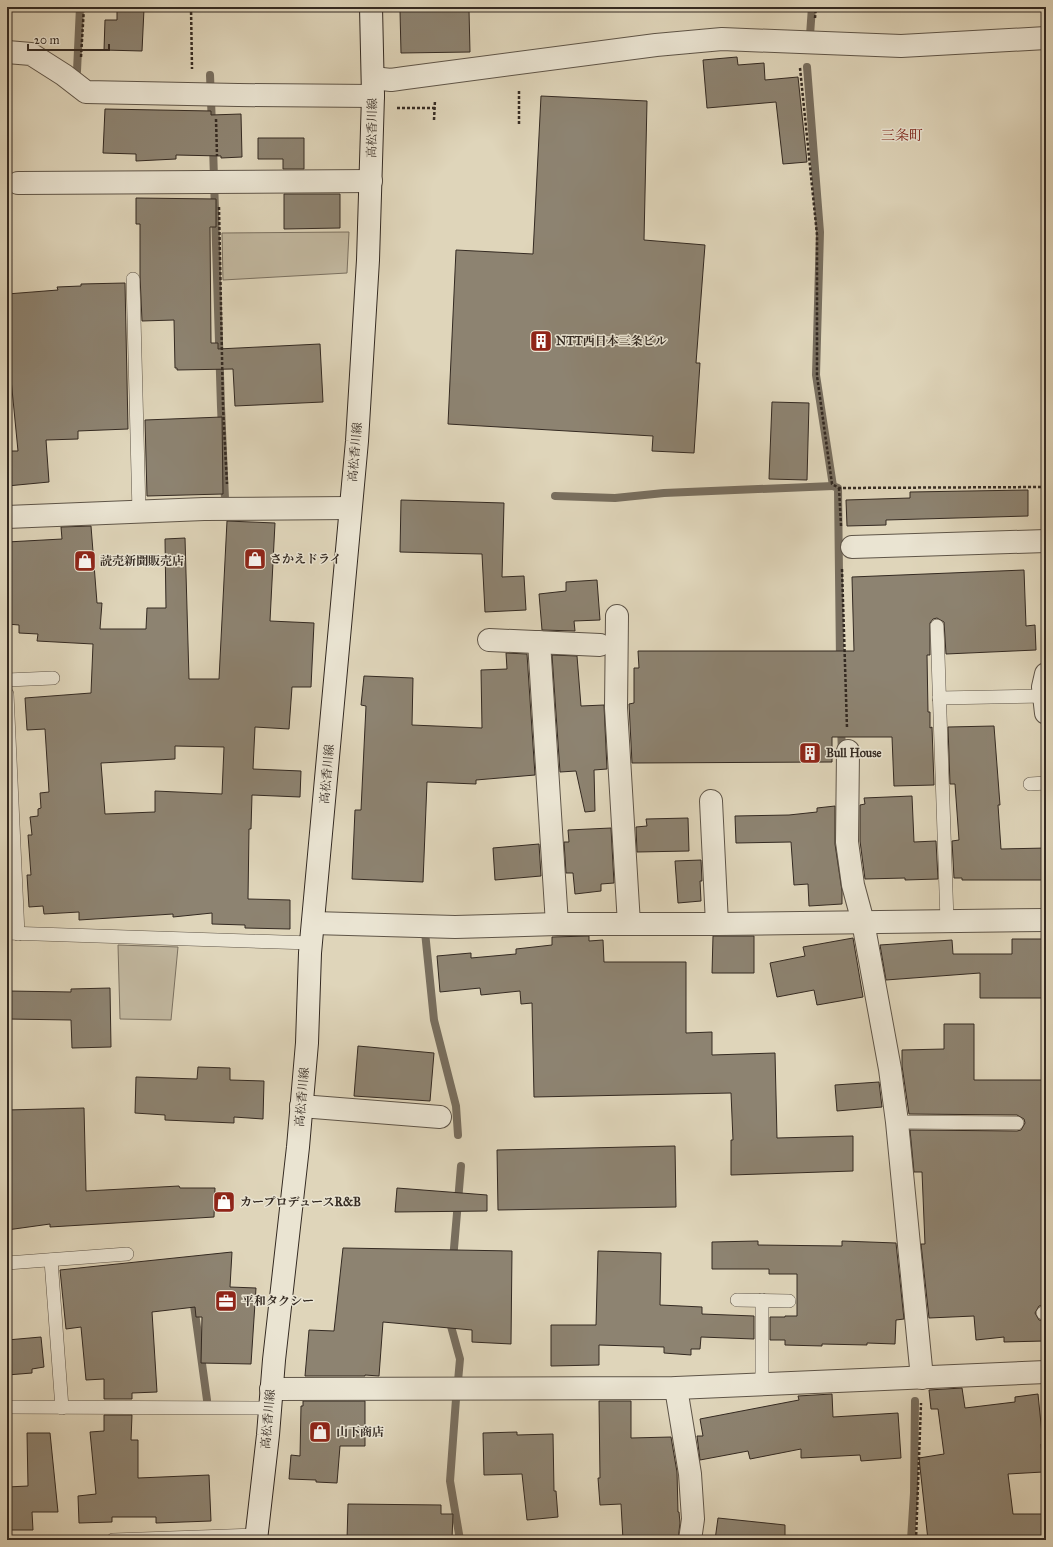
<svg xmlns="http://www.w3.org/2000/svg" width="1053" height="1547" font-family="'IM FELL Great Primer','Noto Serif JP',serif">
	<rect width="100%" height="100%" fill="#dfd5ba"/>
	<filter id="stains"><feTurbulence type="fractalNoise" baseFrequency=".005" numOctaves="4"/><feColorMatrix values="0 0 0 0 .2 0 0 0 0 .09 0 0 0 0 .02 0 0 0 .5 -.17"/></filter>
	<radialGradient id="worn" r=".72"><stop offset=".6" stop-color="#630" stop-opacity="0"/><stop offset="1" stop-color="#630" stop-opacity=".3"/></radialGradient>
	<g fill="#c2b8a0" stroke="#7b7161">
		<path d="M349 232 347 273 223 280 222 233Z"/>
		<path d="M118 945 178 947 171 1020 120 1019Z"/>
	</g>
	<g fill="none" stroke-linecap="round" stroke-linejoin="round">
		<g stroke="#786e5e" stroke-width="8">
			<path d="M810 35 812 7"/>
			<path d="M807 67 820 232 816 375 833 486 838 488 840 661"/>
			<path d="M77 71 80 7"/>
			<path d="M210 75 212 126"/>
			<path d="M213 146 221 407 225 499"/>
			<path d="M555 496 615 498 664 493 833 486"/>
			<path d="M841 726 842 753"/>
			<path d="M425 932 434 1020 456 1106 458 1135"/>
			<path d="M453 1260 461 1166"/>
			<path d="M193 1298 207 1400"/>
			<path d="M449 1319 460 1359 458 1381"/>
			<path d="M456 1399 450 1481 460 1540"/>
			<path d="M911 1540 914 1493 915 1401"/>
		</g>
	</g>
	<g fill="#8d8371" stroke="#342a22" fill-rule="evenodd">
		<path d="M415 7H455V10H469L470 52 401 53 400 11H415Z"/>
		<path d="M117 8 144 9 142 51 104 50 105 20H117Z"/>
		<path d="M737 57 738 65 764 63 765 80 798 77 807 162 783 164 776 102 707 108 703 60Z"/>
		<path d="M541 96 647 101 644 240 705 245 696 363H700L694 453 652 451 653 436 448 424 456 250 533 254Z"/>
		<path d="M105 109 211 111V115L241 114 242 157 221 158V156L176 155V159L136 161V154L103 153Z"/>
		<path d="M258 138H304V169H283V159H258Z"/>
		<path d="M284 194H340V228L284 229Z"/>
		<path d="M136 198 216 199V227H210L211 343H218V349L320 344 323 402 235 406 233 369 177 370V368H175L174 320 142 321 140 276V224H136Z"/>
		<path d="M125 283 128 429 78 431V439L46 440 49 482 7 486V451H18L11 379H7V294L58 290 57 287 81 286V284Z"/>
		<path d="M772 402 809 403 807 480 769 479Z"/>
		<path d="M222 417 223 494 147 496 145 420Z"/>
		<path d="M1028 490V516L886 520V525L847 526 846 500 910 498V492Z"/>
		<path d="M401 500 504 503 502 577 524 576 526 610 485 612 482 554 400 552Z"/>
		<path d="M227 521 275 523 270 621 314 623 311 687H292L289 729 255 727 253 769 301 771 300 797 252 795 251 829H249L248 899 290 900V929L245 928V925L212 924V913L173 917V914L79 920V912L44 914 43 906 29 907 27 875H31L28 835H32L30 817 38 816V809L41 808 40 793 49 792 45 729 27 730 25 698 91 693 93 644 37 641 38 634 19 633V625L7 624V542L62 539 61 527 91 526 97 603H102L100 629H146L147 608H166L165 539 185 538 189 679H219ZM175 746 224 747 222 794 155 791V812L105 814 101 763 175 759Z"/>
		<path d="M1024 570 1026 626 1035 625 1036 650 946 654 944 622 937 618 933 619 930 623V655H927L928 712H930V728L932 727 934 785 894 786 892 737H832V762L632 763 629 704 634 703V668H639L638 651H854L852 577Z"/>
		<path d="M597 580 600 620 574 621 575 631 542 630 539 594 566 591V582Z"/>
		<path d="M506 653 527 654 535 775 476 780V784L427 782 423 882 352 879 355 810H361L366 706 361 705 364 676 413 678 412 725 482 728 481 670 507 669Z"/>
		<path d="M552 655 577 656 581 706 604 705 607 769 594 770 595 811 585 812 576 771 560 772Z"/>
		<path d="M994 726 1000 805H998L1001 849 1046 848V880H962V878H954L952 841 959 840 955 784H950L948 727Z"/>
		<path d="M912 796 914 842 936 841 938 879 905 880V878L865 879 860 841V805L865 804 864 798Z"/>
		<path d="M835 806V844L842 891V904L809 906 808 884 794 885 791 842 736 843 735 816 789 815 817 812V808Z"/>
		<path d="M688 818 689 851 637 852 636 827 647 826 646 819Z"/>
		<path d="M611 828 614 883 601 884V891L575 894 573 873H566L564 842H569L568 830Z"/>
		<path d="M539 844 541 876 495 880 493 848Z"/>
		<path d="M701 860 702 881H700L701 901 678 903 675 861Z"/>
		<path d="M589 936V941L603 940 604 962H686V1033L712 1032V1055L775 1053 777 1138 853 1136V1171L731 1175V1140H733L731 1093 534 1097 532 1003 521 1004 520 991 481 995 480 988 440 992 437 956 471 953V958L516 954V949L552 945V937Z"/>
		<path d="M713 936H754V973H712Z"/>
		<path d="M853 938 863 997 817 1005 814 990 777 997 770 963 805 956 803 947Z"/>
		<path d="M1012 939H1046V998H980V973L886 980 880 945 952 940 953 954H1012Z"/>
		<path d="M110 988 111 1047 72 1048 71 1020 8 1019 9 991 71 992V989Z"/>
		<path d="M944 1024H974V1080H1046V1305L1039 1306 1035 1313 1039 1320 1046 1321V1339H1044V1341L1004 1342V1337L976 1340 974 1316 929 1318 921 1244H925L922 1172H914L910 1130 1017 1131 1021 1130 1025 1123 1024 1119 1017 1115 909 1114 902 1066V1050L944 1049Z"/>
		<path d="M358 1046 434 1053 430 1101 354 1096Z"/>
		<path d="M198 1067 230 1068V1080L264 1081 263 1119 234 1117V1123L165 1120V1115L135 1113 136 1077 197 1079Z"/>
		<path d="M879 1082 882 1107 837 1111 835 1085Z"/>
		<path d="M84 1108 86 1191 179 1186 180 1188H215L214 1217 50 1227V1224L7 1230V1110Z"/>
		<path d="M675 1146 676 1207 498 1210 497 1150Z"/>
		<path d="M397 1188 487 1195V1211L395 1212Z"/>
		<path d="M758 1241V1245L842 1246V1241L896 1243 904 1319 896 1320 895 1344 867 1343V1345L822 1344V1346L785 1345V1340H770V1317H785V1316H797V1274H769V1269H712V1242Z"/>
		<path d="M343 1248 512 1251 511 1344 472 1342V1330L383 1322 379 1376 365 1375V1376H305L309 1330 334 1331Z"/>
		<path d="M598 1251 661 1253 660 1305 702 1307V1314L754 1316V1339L701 1337 700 1349H691V1355L664 1353V1347L599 1345V1365L551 1366V1325H596Z"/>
		<path d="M232 1252 230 1287 256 1288 251 1364 201 1363 202 1317H196L195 1307 152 1312 157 1392 132 1393V1399H104V1379L86 1380 81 1327 66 1329 60 1270Z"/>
		<path d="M41 1337 44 1367 32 1369V1373L7 1375V1340Z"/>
		<path d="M962 1388 965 1408 1015 1402V1397L1038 1394 1043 1444H1041L1043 1472 1008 1474 1013 1514H1046V1540H928L919 1458 944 1454 938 1409H931L929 1390Z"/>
		<path d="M832 1394 833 1417 898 1413 901 1458 861 1461 860 1455 801 1458V1449L750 1459 748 1451 700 1460 697 1436H703L700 1419 799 1400 798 1396Z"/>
		<path d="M303 1401H365V1446H340L337 1483 316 1482V1480L289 1479 291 1455 300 1456 301 1406H303Z"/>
		<path d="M599 1401H631V1438L671 1437 677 1472 678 1512H679L680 1523 678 1540H623L621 1504 600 1505 598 1478H600Z"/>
		<path d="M104 1415H132L131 1440H138V1478L209 1475 211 1521 156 1523V1517H112V1522L79 1523 78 1496 96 1494 90 1432 104 1431Z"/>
		<path d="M517 1432V1435L553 1434 554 1491H556L558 1517 527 1520 522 1474 484 1475 483 1433Z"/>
		<path d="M27 1433H50L58 1512H32L33 1530H11V1525H7V1487L28 1486Z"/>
		<path d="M348 1504 441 1505V1514H453L452 1539 347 1540Z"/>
		<path d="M718 1518 785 1525V1540H715Z"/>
	</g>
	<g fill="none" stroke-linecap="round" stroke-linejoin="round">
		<g stroke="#5f5548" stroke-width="14">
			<g id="service">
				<path d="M133 279 139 512"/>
				<path d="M937 626 947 921"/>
				<path d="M7 680 53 678"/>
				<path d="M7 694 18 934"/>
				<path d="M939 698 1044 696"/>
				<path d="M1030 784 1046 783"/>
				<path d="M7 933 311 943"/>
				<path d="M897 1122 1017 1123"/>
				<path d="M51 1260 62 1408"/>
				<path d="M7 1263 127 1254"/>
				<path d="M737 1300 789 1301"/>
				<path d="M1043 1313H1046"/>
				<path d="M762 1384V1300"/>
				<path d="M7 1407 270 1408"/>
				<path d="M113 1540 257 1535"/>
			</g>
		</g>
		<g stroke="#5f5548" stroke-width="24">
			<g id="minor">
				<path d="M7 52 31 54 64 75 86 92 238 95 373 96"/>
				<path d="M373 78 391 80 405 78 656 45 722 39 901 46 1046 38"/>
				<path d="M18 183 371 181"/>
				<path d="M7 517 204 509 350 508"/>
				<path d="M852 547 1046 541"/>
				<path d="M617 616 616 708 629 924"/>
				<path d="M489 640 600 645"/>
				<path d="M539 642 557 924"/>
				<path d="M1046 674 1043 687 1046 713"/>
				<path d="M848 751 847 842 853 885 863 922 890 1069 897 1122 922 1378"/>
				<path d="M711 801 717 924"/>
				<path d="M313 923 455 927 557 924H717L1046 920"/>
				<path d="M301 1106 440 1117"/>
				<path d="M676 1388 690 1474 693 1519 690 1540"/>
				<path d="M271 1389 676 1388 1046 1372"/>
			</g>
		</g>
		<g stroke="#342a22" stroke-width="24">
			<path id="secondary" d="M256 1540 268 1435 274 1360 298 1147 307 1043 310 953 357 441 368 260 373 96 371 7"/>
		</g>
		<g stroke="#342a22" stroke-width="2.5" stroke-dasharray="3 2" stroke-linecap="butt">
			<path d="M191 7 192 69"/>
			<path d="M815 18 816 7"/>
			<path d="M81 57 84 7"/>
			<path d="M800 68 817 235V376L832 484 839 488 1046 487"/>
			<path d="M397 108H435"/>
			<path d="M216 119 217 156"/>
			<path d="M434 120 435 100"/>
			<path d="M519 124V89"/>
			<path d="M219 207 223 407 227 484"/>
			<path d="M839 488 841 526"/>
			<path d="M842 569 847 728"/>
			<path d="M916 1540 921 1403"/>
		</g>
		<use href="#service" stroke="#eae4d2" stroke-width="13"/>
		<use href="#minor" stroke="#eae4d2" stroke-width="22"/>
		<use href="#secondary" stroke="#eae4d2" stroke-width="22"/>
	</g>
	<defs>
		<g id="building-square" transform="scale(1.15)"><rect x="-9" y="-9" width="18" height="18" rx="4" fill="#8f2418" stroke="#eae4d2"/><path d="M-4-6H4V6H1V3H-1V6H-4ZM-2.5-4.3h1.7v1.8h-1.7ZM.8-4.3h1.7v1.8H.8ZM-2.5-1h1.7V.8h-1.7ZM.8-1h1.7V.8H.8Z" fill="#fff"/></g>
		<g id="shop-square" transform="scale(1.15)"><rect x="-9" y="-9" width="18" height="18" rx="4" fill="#8f2418" stroke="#eae4d2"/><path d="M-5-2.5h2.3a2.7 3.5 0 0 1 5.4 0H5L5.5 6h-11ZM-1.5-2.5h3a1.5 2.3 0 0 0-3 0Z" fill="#fff"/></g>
		<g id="office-square" transform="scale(1.15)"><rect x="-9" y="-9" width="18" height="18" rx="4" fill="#8f2418" stroke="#eae4d2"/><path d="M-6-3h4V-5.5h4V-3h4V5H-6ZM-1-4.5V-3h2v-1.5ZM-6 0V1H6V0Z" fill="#fff"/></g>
	</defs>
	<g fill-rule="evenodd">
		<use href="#building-square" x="541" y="341"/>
		<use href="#shop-square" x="255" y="559"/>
		<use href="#shop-square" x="85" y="561"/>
		<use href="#building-square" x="810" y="753"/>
		<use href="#shop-square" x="224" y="1202"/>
		<use href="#office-square" x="226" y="1301"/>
		<use href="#shop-square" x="320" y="1432"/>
	</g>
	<g text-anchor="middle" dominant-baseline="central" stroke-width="3" stroke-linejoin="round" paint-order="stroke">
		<g font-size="12" fill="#342a22" stroke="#eae4d2">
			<text transform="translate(372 128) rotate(-89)">高松香川線</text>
			<text transform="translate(355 452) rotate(-85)">高松香川線</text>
			<text transform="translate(327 774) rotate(-85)">高松香川線</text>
			<text transform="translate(302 1097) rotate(-85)">高松香川線</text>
			<text transform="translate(268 1419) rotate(-85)">高松香川線</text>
		</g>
		<g font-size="12" font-weight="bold" fill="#342a22" stroke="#eae4d2" text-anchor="start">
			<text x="556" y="341">NTT西日本三条ビル</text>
			<text x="270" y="559">さかえドライ</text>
			<text x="100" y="561">読売新聞販売店</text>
			<text x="826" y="753">Bull House</text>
			<text x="240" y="1202">カープロデュースR&amp;B</text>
			<text x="242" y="1301">平和タクシー</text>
			<text x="336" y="1432">山下商店</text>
		</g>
		<g font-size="14" fill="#7a1f14" stroke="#eae4d2">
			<text x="902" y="135">三条町</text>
		</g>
	</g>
	<rect width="1053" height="1547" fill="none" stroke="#dfd5ba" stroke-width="24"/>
	<rect x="8" y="8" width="1037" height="1531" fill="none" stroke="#342a22" stroke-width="2"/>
	<rect x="12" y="12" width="1029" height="1523" fill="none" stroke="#342a22"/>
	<path d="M28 44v6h81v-6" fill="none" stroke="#342a22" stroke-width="2"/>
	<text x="34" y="44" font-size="12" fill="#342a22" stroke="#eae4d2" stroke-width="3" paint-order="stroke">20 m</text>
	<rect width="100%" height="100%" filter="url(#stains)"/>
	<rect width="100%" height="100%" fill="url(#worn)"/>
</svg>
